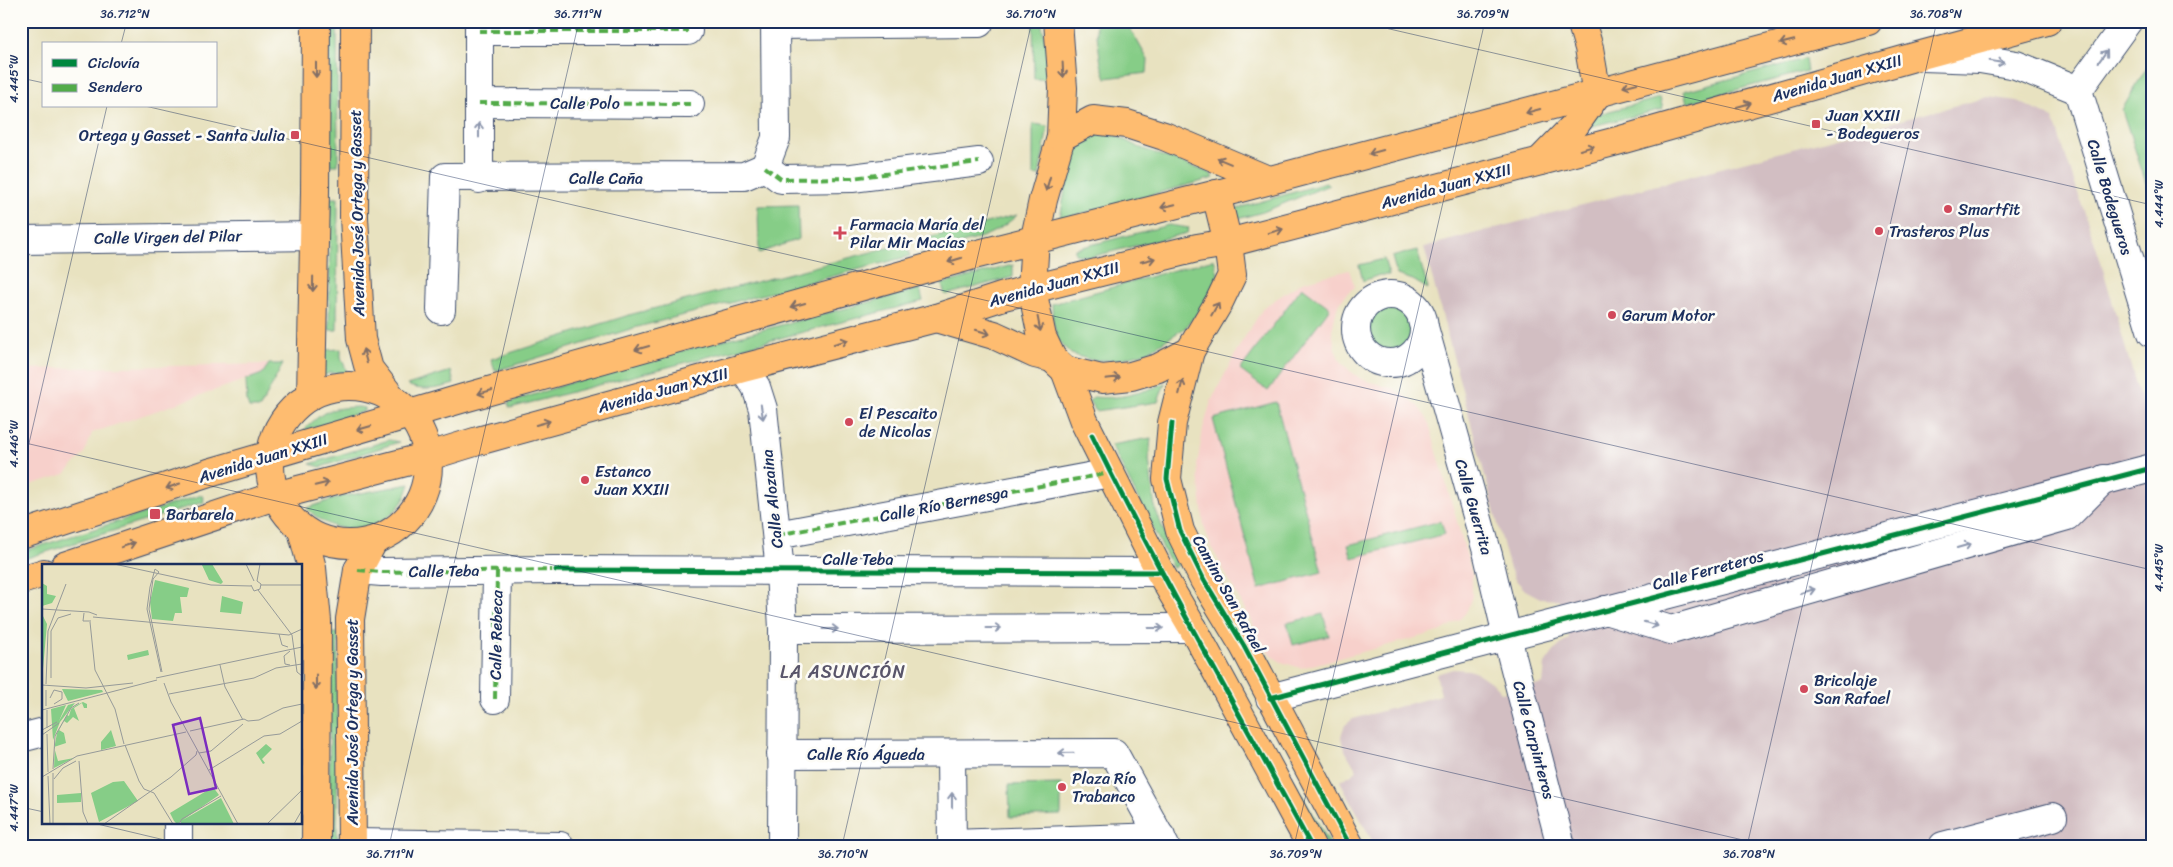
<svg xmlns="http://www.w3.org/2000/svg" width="2173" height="867" font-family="Sriracha,sans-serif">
	<rect width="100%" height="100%" fill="#fdfcf7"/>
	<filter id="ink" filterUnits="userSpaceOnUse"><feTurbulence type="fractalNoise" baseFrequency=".02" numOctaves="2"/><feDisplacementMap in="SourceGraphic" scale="10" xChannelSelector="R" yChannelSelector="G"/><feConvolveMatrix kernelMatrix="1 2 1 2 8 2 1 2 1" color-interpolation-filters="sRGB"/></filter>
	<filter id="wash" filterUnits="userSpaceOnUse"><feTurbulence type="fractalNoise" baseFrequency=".0096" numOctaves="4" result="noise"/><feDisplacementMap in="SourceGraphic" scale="20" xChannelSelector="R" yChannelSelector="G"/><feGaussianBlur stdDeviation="1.12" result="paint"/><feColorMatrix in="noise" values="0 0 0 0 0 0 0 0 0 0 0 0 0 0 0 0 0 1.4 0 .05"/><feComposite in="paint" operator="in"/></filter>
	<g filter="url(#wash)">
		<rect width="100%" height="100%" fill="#e8e2c0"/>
		<g fill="#f7d0cb">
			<path d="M1349 270 1355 287 1346 294 1337 308 1332 330 1335 349 1339 359 1350 371 1361 379 1394 389 1417 405 1428 420 1472 574V596L1467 611 1461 618 1442 631 1301 668 1281 662 1272 656 1266 649 1211 546 1204 526 1197 465 1203 429 1211 401 1241 343 1264 307 1302 282Z"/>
			<path d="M269 364 262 374 92 433 84 454 65 474 21 488V369Z"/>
		</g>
		<path fill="#d2bec2" d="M1988 97 2017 101 2053 118 2100 259 2139 395 2152 433V846H1375L1340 781 1357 771 1343 747 1341 736 1345 725 1353 719 1441 695 1436 674 1453 669 1469 670 1479 674 1498 687 1501 693 1543 684 1545 664 1555 650 1569 638 1559 600 1542 599 1525 590 1514 578 1509 566 1424 247Z"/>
		<g fill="#86cd87" stroke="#507e72">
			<path d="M329 21H337L338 165H330Z"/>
			<path d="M1033 21H1041L1049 59 1050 79H1034Z"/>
			<path d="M1095 21H1126L1148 60 1147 73 1106 78 1101 64Z"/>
			<path d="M2152 58V201L2122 110Z"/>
			<path d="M1805 59 1807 71 1687 103 1684 91Z"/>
			<path d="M1660 98 1663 109 1584 128 1594 115Z"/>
			<path d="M1033 124 1048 126 1039 176 1033 175Z"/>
			<path d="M1101 134 1115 135 1138 147 1210 173 1214 178 1060 219C1063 202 1070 154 1080 143 1085 138 1094 136 1101 134Z"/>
			<path d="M1326 183 1329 185 1263 212 1237 219 1228 211Z"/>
			<path d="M330 198H338L337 330H329Z"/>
			<path d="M798 205 799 239 759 253 758 206Z"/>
			<path d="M1017 215C992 239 965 242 932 250L928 238Z"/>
			<path d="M1169 225 1189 228 1187 233 1090 257 1075 254V249Z"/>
			<path d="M906 243 910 256 634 328 495 371 491 359 629 315Z"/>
			<path d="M1417 250 1428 289 1413 280 1397 275 1392 257Z"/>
			<path d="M1214 259 1218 274 1209 300 1185 328 1147 352 1116 360H1091L1071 354 1058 340 1053 322 1052 304Z"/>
			<path d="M1384 259 1389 275H1379L1363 281 1359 265Z"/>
			<path d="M1013 265V277L945 295 942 284Z"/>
			<path d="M1302 287 1330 308 1268 391 1240 370Z"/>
			<path d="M920 289 923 301 510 408 508 403 619 367Z"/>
			<circle cx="1388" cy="330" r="23"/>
			<path d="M341 349V357L347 372 329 373 320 378 325 350Z"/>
			<path d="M269 364H283L260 408H249L247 402 246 380 262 374Z"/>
			<path d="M451 371 454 384C438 389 423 392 407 385Z"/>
			<path d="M1165 383 1158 402 1096 411 1089 401 1093 397C1118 400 1142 393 1165 383Z"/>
			<path d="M1276 402 1322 572 1259 589 1213 419Z"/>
			<path d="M359 407 365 408V411L303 431C324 410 329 408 359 407Z"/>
			<path d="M1151 438 1149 459 1155 509 1178 565 1173 568 1111 445Z"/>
			<path d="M389 440 399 442 321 467 310 464Z"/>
			<path d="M410 484C408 489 406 496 403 501 379 535 335 539 307 508L340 497Z"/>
			<path d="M202 495 204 502 21 560V552Z"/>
			<path d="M1441 521 1445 534 1352 558 1348 545Z"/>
			<path d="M1323 614 1329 636 1293 645 1287 623Z"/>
			<path d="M330 633H338L337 846H329Z"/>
			<path d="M1291 775 1331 846H1327L1288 777Z"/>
			<path d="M1061 784V815L1010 817 1009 785Z"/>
		</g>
	</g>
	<g filter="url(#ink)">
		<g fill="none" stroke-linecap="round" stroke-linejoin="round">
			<g stroke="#3a4a6d" stroke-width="30">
				<g id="minor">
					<path d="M479 21V179"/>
					<path d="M775 25 979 23"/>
					<path d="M479 31H688"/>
					<path d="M1923 57 1980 59 2016 65 2078 90"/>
					<path d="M2078 90 2152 333"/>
					<path d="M2078 90 2128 21"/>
					<path d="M479 103 690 104"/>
					<path d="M765 167 781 179 852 178 979 162"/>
					<path d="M765 167 776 138 775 21"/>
					<path d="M21 240 314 236"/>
					<circle cx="1390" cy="329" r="34"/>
					<path d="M441 310 445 177 744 176 765 167"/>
					<path d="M1422 320 1488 555 1512 657 1561 846"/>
					<path d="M743 368 756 387 763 409 780 571 783 629 782 846"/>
					<path d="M777 535 1110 473"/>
					<path d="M358 570 382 572 556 570 1160 572"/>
					<path d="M1605 610 1671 630 2067 516 2104 479"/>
					<path d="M783 629 1193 628"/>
					<path d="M1270 698 2152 468"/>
					<path d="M495 699 497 571"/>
					<path d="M21 738 44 732"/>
					<path d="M781 754 1114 753 1165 846"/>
					<path d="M951 755 952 846"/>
					<path d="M353 843 560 846"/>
					<path d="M952 844 1161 837"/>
					<path d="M178 846V823"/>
					<path d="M1943 846 2053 817"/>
				</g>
			</g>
			<g stroke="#3a4a6d" stroke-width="30">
				<g id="major">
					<path d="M355 21 354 217 361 339 369 369 391 397"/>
					<path d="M1058 21 1063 88 1061 137 1043 200 1035 238 1032 289 1042 337 1052 358 1065 370 1102 379 1131 376 1158 368 1190 351 1219 302 1232 275 1228 243 1216 194"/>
					<path d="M1581 21 1589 48 1597 94"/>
					<path d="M1061 137 1093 120 1127 124 1164 136 1268 180"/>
					<path d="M1540 161 1575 125 1597 94"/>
					<path d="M936 318 994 335 1035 354 1052 358"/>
					<path d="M1190 351 1172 423 1167 479 1180 531 1204 580 1244 646 1350 846"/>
					<path d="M1065 370 1084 421 1160 572 1193 628 1311 846"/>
					<circle cx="349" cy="465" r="79"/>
					<path d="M311 395 315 192 316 21"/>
					<path d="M302 530 312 568 317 621 316 846"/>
					<path d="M21 535 209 473 464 398 970 256 1233 190 1868 21"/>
					<path d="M65 566 275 496 429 456 478 441 743 368 936 318 1004 296 1197 248 1228 243 1617 141 1914 57 2047 21"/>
					<path d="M21 580 44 573"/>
					<path d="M352 846 350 619 358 570 373 542"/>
				</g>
			</g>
			<use href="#minor" stroke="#fff" stroke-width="28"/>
			<use href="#major" stroke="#febc70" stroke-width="28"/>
			<g stroke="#52ab49" stroke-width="4" stroke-dasharray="8 4" stroke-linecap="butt">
				<path d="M775 25 979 23"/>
				<path d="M479 31H688"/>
				<path d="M479 103 690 104"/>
				<path d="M765 167 781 179 852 178 979 162"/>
				<path d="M777 535 1110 473"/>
				<path d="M358 570 382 572 560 570"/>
				<path d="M495 699 497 571"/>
				<path d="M353 843 560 846"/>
			</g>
			<g stroke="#fdfcf7" stroke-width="8">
				<g id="cycleway">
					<path d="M1172 423 1167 479 1180 531 1204 580 1244 646 1350 846"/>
					<path d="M1092 435C1160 575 1237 709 1311 846"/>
					<path d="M556 570 1160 572"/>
					<path d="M1270 698 2152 468"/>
				</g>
			</g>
			<use href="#cycleway" stroke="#00873e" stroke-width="5"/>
		</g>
		<defs><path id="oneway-shaft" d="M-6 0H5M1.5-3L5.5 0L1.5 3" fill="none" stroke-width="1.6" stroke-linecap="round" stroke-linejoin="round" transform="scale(1.25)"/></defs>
		<g stroke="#816e66">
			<use href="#oneway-shaft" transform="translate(1787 42) rotate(166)"/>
			<use href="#oneway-shaft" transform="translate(316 70) rotate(90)"/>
			<use href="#oneway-shaft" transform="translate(1063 70) rotate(87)"/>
			<use href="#oneway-shaft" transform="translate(1630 85) rotate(165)"/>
			<use href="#oneway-shaft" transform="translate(1744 105) rotate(-16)"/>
			<use href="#oneway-shaft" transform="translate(1533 111) rotate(165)"/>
			<use href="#oneway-shaft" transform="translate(1587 148) rotate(-15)"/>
			<use href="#oneway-shaft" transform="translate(1376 152) rotate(165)"/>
			<use href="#oneway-shaft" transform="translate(1224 161) rotate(-157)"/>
			<use href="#oneway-shaft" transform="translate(1048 184) rotate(106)"/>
			<use href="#oneway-shaft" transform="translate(1168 206) rotate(166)"/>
			<use href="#oneway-shaft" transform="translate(1276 231) rotate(-15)"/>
			<use href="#oneway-shaft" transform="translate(955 260) rotate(163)"/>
			<use href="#oneway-shaft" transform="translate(1148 260) rotate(-14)"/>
			<use href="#oneway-shaft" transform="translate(313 284) rotate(91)"/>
			<use href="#oneway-shaft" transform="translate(798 305) rotate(164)"/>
			<use href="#oneway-shaft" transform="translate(1215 309) rotate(-60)"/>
			<use href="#oneway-shaft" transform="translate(1039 324) rotate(79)"/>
			<use href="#oneway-shaft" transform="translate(983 332) rotate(17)"/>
			<use href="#oneway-shaft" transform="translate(841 342) rotate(-15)"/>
			<use href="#oneway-shaft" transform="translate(642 348) rotate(164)"/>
			<use href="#oneway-shaft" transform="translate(365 356) rotate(-105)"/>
			<use href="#oneway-shaft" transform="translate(1113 378) rotate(-6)"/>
			<use href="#oneway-shaft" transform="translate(1181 387) rotate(-76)"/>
			<use href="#oneway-shaft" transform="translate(485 392) rotate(165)"/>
			<use href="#oneway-shaft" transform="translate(543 423) rotate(-15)"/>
			<use href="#oneway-shaft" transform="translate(364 428) rotate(164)"/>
			<use href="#oneway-shaft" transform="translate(322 484) rotate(-14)"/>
			<use href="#oneway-shaft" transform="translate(173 486) rotate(161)"/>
			<use href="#oneway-shaft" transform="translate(128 545) rotate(-18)"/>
			<use href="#oneway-shaft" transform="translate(316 682) rotate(90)"/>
		</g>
		<g stroke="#8d97ae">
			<use href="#oneway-shaft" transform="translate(2103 56) rotate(-54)"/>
			<use href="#oneway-shaft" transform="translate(1997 62) rotate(10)"/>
			<use href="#oneway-shaft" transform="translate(479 130) rotate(-90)"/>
			<use href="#oneway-shaft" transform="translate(762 412) rotate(81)"/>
			<use href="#oneway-shaft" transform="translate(1964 546) rotate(-16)"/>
			<use href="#oneway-shaft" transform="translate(1808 591) rotate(-16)"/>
			<use href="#oneway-shaft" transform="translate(1651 624) rotate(17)"/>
			<use href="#oneway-shaft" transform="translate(994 628)"/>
			<use href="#oneway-shaft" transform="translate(1156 628)"/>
			<use href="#oneway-shaft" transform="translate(831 629)"/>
			<use href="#oneway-shaft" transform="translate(1066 753) rotate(179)"/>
			<use href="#oneway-shaft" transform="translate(952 800) rotate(-90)"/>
		</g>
	</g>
	<path fill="none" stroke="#1b2f5e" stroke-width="1" stroke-opacity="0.45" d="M1355 21 2152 205M121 44 127 21M21 78 44 83M145 106 2152 570M21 442 1769 846M21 478 107 106M21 807 44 812M93 823 190 846M389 846 579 21M842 846 1032 21M1294 846 1485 21M1747 846 1937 21"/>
	<g fill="#d1495b" stroke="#fdfcf7" stroke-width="2">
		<rect x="1811" y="119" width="10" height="10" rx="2.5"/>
		<rect x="290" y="130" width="10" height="10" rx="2.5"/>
		<circle cx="1948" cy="209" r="5"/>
		<circle cx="1879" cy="231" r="5"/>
		<path d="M837.5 225.5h5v5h5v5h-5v5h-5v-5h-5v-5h5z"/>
		<circle cx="1612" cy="315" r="5"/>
		<circle cx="849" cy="422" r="5"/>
		<circle cx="585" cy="480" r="5"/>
		<rect x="149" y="508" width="12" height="12" rx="2.5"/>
		<circle cx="1804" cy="689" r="5"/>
		<circle cx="1062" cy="787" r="5"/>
	</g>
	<g text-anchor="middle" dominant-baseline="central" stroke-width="5" stroke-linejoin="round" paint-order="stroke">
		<g font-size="16" fill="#1b2f5e" stroke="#fdfcf7">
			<text transform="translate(1837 78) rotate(-16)">Avenida Juan XXIII</text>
			<text x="585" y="103">Calle Polo</text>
			<text x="606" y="178">Calle Caña</text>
			<text transform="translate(1446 186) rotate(-15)">Avenida Juan XXIII</text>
			<text transform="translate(2110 197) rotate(73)">Calle Bodegueros</text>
			<text transform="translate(357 213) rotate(-91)">Avenida José Ortega y Gasset</text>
			<text transform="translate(168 237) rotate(-1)">Calle Virgen del Pilar</text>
			<text transform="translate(1054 284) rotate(-15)">Avenida Juan XXIII</text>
			<text transform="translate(663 390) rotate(-15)">Avenida Juan XXIII</text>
			<text transform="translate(263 458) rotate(-17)">Avenida Juan XXIII</text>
			<text transform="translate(772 499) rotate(-96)">Calle Alozaina</text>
			<text transform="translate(944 504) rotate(-11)">Calle Río Bernesga</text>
			<text transform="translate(1474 507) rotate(74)">Calle Guerrita</text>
			<text x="858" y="559">Calle Teba</text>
			<text transform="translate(1708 570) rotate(-15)">Calle Ferreteros</text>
			<text transform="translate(444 571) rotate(-1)">Calle Teba</text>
			<text transform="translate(1229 594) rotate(61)">Camino San Rafael</text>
			<text transform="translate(496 635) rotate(-89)">Calle Rebeca</text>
			<text transform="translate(352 722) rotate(-90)">Avenida José Ortega y Gasset</text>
			<text transform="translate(1534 740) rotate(75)">Calle Carpinteros</text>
			<text x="866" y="754">Calle Río Águeda</text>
		</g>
		<g font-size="16" fill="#1b2f5e" stroke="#fdfcf7" text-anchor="start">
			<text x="1826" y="115">Juan XXIII<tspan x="1826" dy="18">- Bodegueros</tspan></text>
			<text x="285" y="135" text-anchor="end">Ortega y Gasset - Santa Julia</text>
			<text x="1958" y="209">Smartfit</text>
			<text x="850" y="224">Farmacia María del<tspan x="850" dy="18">Pilar Mir Macías</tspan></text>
			<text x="1889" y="231">Trasteros Plus</text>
			<text x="1622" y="315">Garum Motor</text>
			<text x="859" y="413">El Pescaito<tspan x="859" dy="18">de Nicolas</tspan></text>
			<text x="595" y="471">Estanco<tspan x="595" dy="18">Juan XXIII</tspan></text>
			<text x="166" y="514">Barbarela</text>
			<text x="1814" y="680">Bricolaje<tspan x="1814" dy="18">San Rafael</tspan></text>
			<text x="1072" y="778">Plaza Río<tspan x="1072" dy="18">Trabanco</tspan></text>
		</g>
		<g font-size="18" letter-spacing="1" fill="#59556a" stroke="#fdfcf7">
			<text x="843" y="672">LA ASUNCIÓN</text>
		</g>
	</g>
	<g transform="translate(42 564)">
		<rect width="260" height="260" fill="#e8e2c0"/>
		<path d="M170 0 181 18 179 20 167 16 160 1ZM113 16 147 24 145 33H138L140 49H133L131 57 110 55 108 38ZM0 19 5 22V30L14 32 10 39 0 42ZM180 32 201 38 199 50 178 48ZM0 50 5 60 0 116ZM106 86 107 91 86 96 85 91ZM20 125 60 126 61 128 26 137ZM41 138 45 140V144H42L40 139 32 144 37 157 31 153 25 159 22 157 17 166 22 169 24 179 12 183 16 197 32 194 12 204 13 180 15 169 25 151 27 152 29 145 35 141ZM33 139 18 158 11 176 9 145 24 141 17 157 26 141ZM69 166 74 182 59 186V178ZM224 180 230 185 220 195 223 199 221 200 214 189ZM82 217 96 237 57 258 49 229 71 218ZM171 223 177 231 135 260 132 257 128 249ZM39 229V238L15 239V231ZM179 234 192 260H139V257Z" fill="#86cd87"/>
		<path fill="none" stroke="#969a99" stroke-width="1" d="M72 0 169 21 209 22M204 0 212 17M215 17 218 0M209 21 212 27 218 25 219 20 215 17M219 21H260M216 26 250 71 255 108 260 112M0 45 47 48 55 51M42 49 41 57H49M51 53 247 71 260 65M48 58 53 106 73 145 82 180M237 70 240 81 246 83M178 101 183 123 201 156M248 101 243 100 242 92 248 87M119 108 105 45 108 23 113 5 117 8 111 15 107 45 120 108M9 114V67L16 54 29 50M114 114 260 83M122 119 129 138 196 260M4 120 6 67 24 20M0 121 44 124 91 119M4 126V142M127 130 212 114 234 104 260 100M8 134 12 126 20 128V135L12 140M0 146 115 116M5 146V164M206 157 217 156 241 144 260 140M0 166 15 158M148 167 202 155 206 157M5 170 6 208M0 171 17 159M83 181 97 217 102 225 112 229 131 260M157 189 169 187 201 160M37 197 41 248 46 260M11 205 13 172 29 144 37 139M167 206 222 172 238 170 260 157M11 209V260M6 212 8 260M0 213 35 192 144 168M12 215 21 204 34 197M62 260 129 213 154 191 155 187M137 260 140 255 179 232M225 260 260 226M252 260 260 246"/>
		<path fill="#7b2cbf" fill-opacity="0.15" stroke="#7b2cbf" stroke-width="2.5" d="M158 154 174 224 147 230 131 161Z"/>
		<rect width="260" height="260" fill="none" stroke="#1b2f5e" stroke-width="2.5"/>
	</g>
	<rect width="2173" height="867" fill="none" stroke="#fdfcf7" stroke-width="55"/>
	<rect x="42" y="42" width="175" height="65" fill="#fdfcf7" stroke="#a3aaba"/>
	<rect x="52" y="59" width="25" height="8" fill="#00873e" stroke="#a3aaba"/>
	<text x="88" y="68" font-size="15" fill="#1b2f5e">Ciclovía</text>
	<rect x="52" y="84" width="25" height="8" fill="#52ab49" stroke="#a3aaba"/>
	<text x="88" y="92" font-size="15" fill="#1b2f5e">Sendero</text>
	<rect x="28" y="28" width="2118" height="812" fill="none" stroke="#1b2f5e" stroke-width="2"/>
	<g font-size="12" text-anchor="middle" fill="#1b2f5e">
		<text x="125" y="18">36.712°N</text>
		<text x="578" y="18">36.711°N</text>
		<text x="1031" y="18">36.710°N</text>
		<text x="1483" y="18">36.709°N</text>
		<text x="1936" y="18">36.708°N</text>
		<text transform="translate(14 79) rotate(-90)" y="4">4.445°W</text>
		<text transform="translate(2159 204) rotate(-90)" y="4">4.444°W</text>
		<text transform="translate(14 444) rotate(-90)" y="4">4.446°W</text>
		<text transform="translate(2159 568) rotate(-90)" y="4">4.445°W</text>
		<text transform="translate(14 808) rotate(-90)" y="4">4.447°W</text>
		<text x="390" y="858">36.711°N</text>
		<text x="843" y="858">36.710°N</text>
		<text x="1296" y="858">36.709°N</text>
		<text x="1749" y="858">36.708°N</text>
	</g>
</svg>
